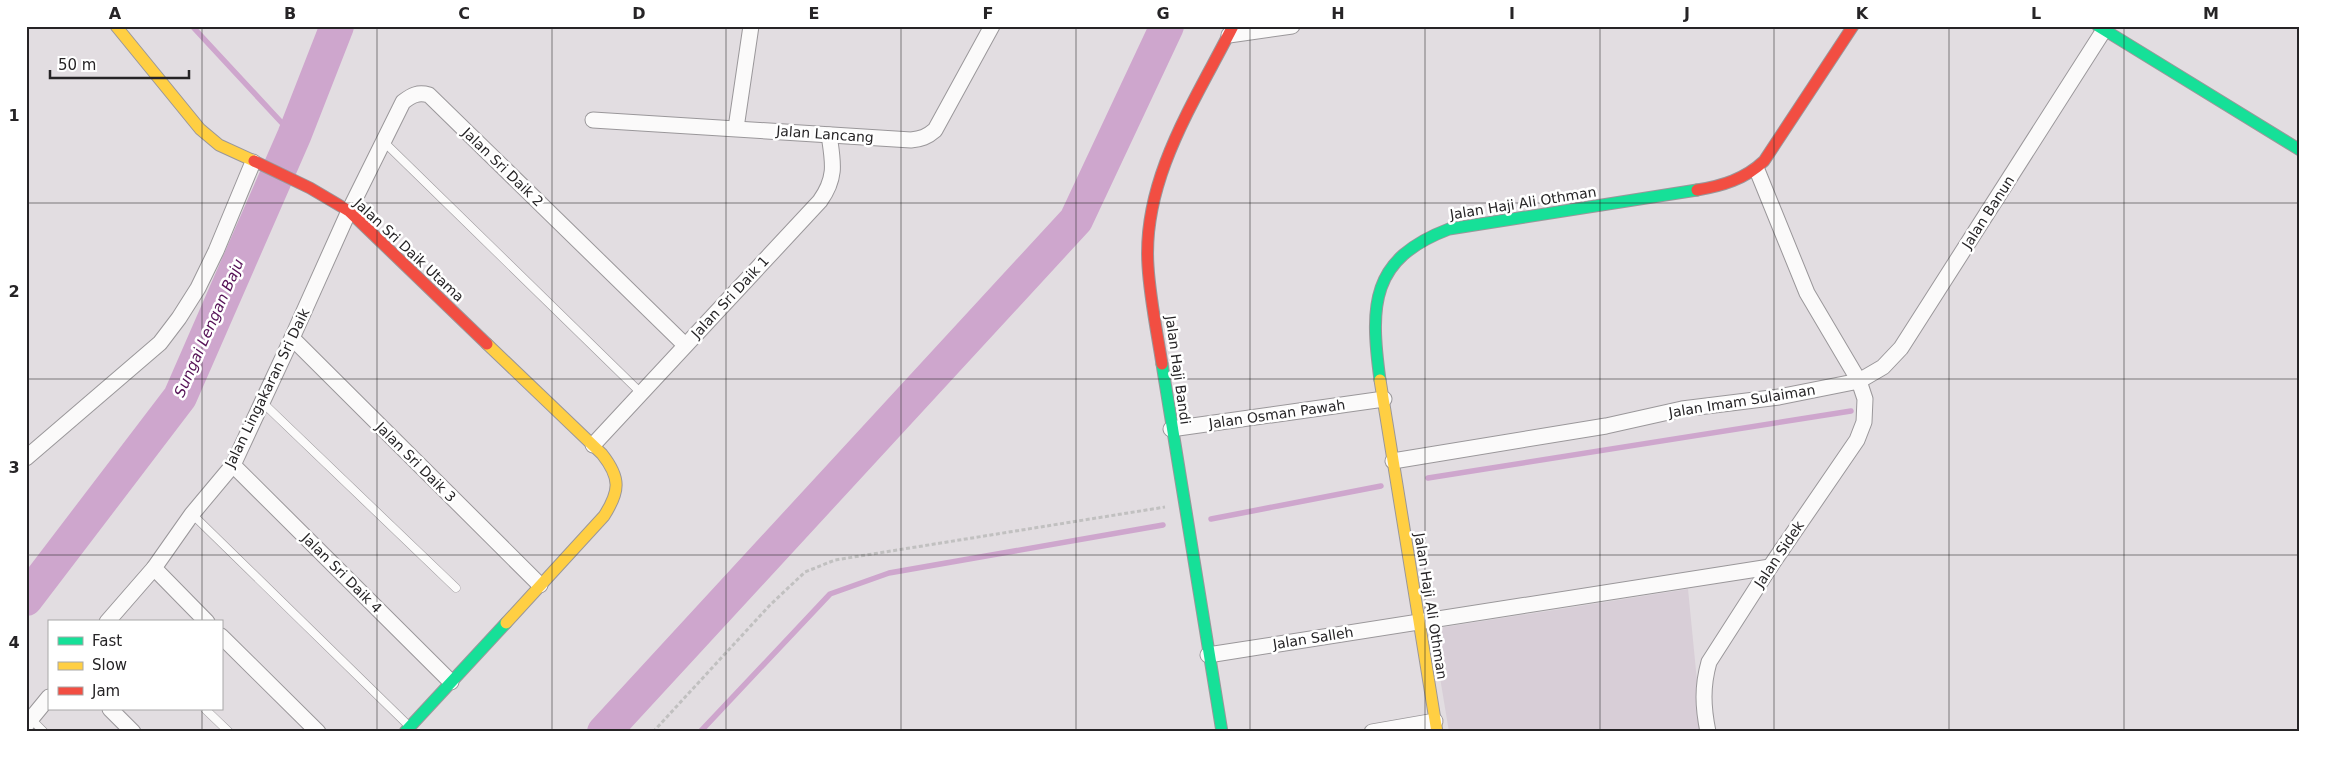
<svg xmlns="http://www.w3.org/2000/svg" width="2326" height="758" font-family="'DejaVu Sans',sans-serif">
	<rect width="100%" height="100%" fill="#e2dde1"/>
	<path fill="#d8ced7" d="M1688 589 1702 732H1449L1432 629Z"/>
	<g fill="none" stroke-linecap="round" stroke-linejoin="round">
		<g stroke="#cea6cd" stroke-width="5.5">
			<path d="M192 26 294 136"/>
			<path d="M1428 478 1851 411"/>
			<path d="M1211 519 1381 486"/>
			<path d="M700 732 830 594 889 573 1163 525"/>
		</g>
		<g stroke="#cea6cd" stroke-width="34">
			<path d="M26 599 180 397 294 136 337 26"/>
			<path d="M604 732 1076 220 1167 26"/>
		</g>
		<g stroke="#9a979a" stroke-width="9">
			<g id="lane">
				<path d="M384 142 641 393"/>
				<path d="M262 402 456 588"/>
				<path d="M192 514 409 726"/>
				<path d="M205 709 229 732"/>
				<path d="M31 719 44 732"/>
			</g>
		</g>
		<g stroke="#9a979a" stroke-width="17">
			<g id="street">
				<path d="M1229 35 1292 26"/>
				<path d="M593 120 911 140C921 139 927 137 935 130L992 26"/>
				<path d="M736 128 751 26"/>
				<path d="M292 338 540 585"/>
				<path d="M1171 429 1384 399"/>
				<path d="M593 445 820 201C837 177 833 162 829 135"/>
				<path d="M26 458 160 343 179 318 198 288 216 251 253 162"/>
				<path d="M1393 461 1606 426 1682 409 1779 397 1859 381 1883 367 1901 348 2104 30"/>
				<path d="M233 465 451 682"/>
				<path d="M154 568 207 622"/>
				<path d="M107 622 154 568 192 514 233 465 292 338 349 211 403 102C412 95 418 92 429 95L685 345"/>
				<path d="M221 636 318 732"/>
				<path d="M1208 655 1770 567"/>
				<path d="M110 709 133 732"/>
				<path d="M26 725 49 697"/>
				<path d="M1372 732 1435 721"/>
				<path d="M1708 732C1703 707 1702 687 1709 662L1770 567 1857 440 1864 422 1865 399 1859 381 1807 293 1757 170"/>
			</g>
		</g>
		<g stroke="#9a979a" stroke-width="13">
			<g id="fast">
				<path d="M2098 26 2300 150"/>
				<path d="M1162 364 1222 732"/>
				<path d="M1380 380C1370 305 1370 259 1449 229L1697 190"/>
				<path d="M405 732 506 623"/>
			</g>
		</g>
		<g stroke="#9a979a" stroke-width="13">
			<g id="slow">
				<path d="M116 26 200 129 219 145 254 161"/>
				<path d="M487 344 602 454C621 478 620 491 604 516L506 623"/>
				<path d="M1380 380 1437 732"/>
			</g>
		</g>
		<g stroke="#9a979a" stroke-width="13">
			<g id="jam">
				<path d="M254 161 310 188 349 211 487 344"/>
				<path d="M1697 190C1722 186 1745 179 1764 161L1853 26"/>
				<path d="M1162 364C1157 332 1150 299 1148 266 1142 179 1195 101 1233 26"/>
			</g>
		</g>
		<path stroke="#c1c0c0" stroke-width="3" stroke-dasharray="4 2.5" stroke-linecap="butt" d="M653 732 770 605 805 572 835 560 1165 507"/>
		<use href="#lane" stroke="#fbfafa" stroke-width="8"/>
		<use href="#street" stroke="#fbfafa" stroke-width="15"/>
		<use href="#fast" stroke="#16e098" stroke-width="11"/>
		<use href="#slow" stroke="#ffcf43" stroke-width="11"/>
		<use href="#jam" stroke="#f24e42" stroke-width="11"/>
	</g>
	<path fill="none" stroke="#262426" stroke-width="1" stroke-opacity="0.55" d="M202 26V622M377 26V732M552 26V732M726 26V732M901 26V732M1076 26V732M1250 26V732M1425 26V732M1600 26V732M1774 26V732M1949 26V732M2124 26V732M26 203H2300M26 379H2300M26 555H2300M202 709V732"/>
	<g text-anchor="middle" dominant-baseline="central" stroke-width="5" stroke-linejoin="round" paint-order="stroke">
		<g font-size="14" fill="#262426" stroke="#fff">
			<text transform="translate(825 134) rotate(4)">Jalan Lancang</text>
			<text transform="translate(503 167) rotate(44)">Jalan Sri Daik 2</text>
			<text transform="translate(1523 203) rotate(-9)">Jalan Haji Ali Othman</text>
			<text transform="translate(1988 212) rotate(-57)">Jalan Banun</text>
			<text transform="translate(409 250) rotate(43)">Jalan Sri Daik Utama</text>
			<text transform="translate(730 297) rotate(-47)">Jalan Sri Daik 1</text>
			<text transform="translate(1178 370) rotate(82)">Jalan Haji Bandi</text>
			<text transform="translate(267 388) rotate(-64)">Jalan Lingakaran Sri Daik</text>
			<text transform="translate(1742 401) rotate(-9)">Jalan Imam Sulaiman</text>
			<text transform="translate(1277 414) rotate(-8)">Jalan Osman Pawah</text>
			<text transform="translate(416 462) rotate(45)">Jalan Sri Daik 3</text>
			<text transform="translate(1779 554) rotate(-56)">Jalan Sidek</text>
			<text transform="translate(342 573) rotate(45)">Jalan Sri Daik 4</text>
			<text transform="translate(1431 606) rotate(81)">Jalan Haji Ali Othman</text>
			<text transform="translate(1313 638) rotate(-9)">Jalan Salleh</text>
		</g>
		<g font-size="15" font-style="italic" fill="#551156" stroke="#fff">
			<text transform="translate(209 328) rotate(-66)">Sungai Lengan Baju</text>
		</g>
	</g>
	<rect width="2326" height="758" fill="none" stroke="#ffffff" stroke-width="55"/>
	<rect x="48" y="620" width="175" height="90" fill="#ffffff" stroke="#a8a7a8"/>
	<rect x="58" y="637" width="25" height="8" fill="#16e098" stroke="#a8a7a8"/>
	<text x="92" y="646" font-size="15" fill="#262426">Fast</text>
	<rect x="58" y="662" width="25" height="8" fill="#ffcf43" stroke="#a8a7a8"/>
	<text x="92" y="670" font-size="15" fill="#262426">Slow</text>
	<rect x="58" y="687" width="25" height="8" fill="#f24e42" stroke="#a8a7a8"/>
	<text x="92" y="696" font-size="15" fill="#262426">Jam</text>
	<path d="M50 70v8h139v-8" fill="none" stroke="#262426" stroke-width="2.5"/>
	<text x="58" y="70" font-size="15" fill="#262426" stroke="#ffffff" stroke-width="4" paint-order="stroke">50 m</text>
	<rect x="28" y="28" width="2270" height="702" fill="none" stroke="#262426" stroke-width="2"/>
	<g font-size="16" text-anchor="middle" font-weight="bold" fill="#262426">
		<text x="115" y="19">A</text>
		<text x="290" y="19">B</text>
		<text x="464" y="19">C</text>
		<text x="639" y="19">D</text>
		<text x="814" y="19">E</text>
		<text x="988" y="19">F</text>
		<text x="1163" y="19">G</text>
		<text x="1338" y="19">H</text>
		<text x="1512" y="19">I</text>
		<text x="1687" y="19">J</text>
		<text x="1862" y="19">K</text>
		<text x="2036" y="19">L</text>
		<text x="2211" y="19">M</text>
		<text x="14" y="121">1</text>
		<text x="14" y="297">2</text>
		<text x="14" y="473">3</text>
		<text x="14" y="648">4</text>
	</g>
</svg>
